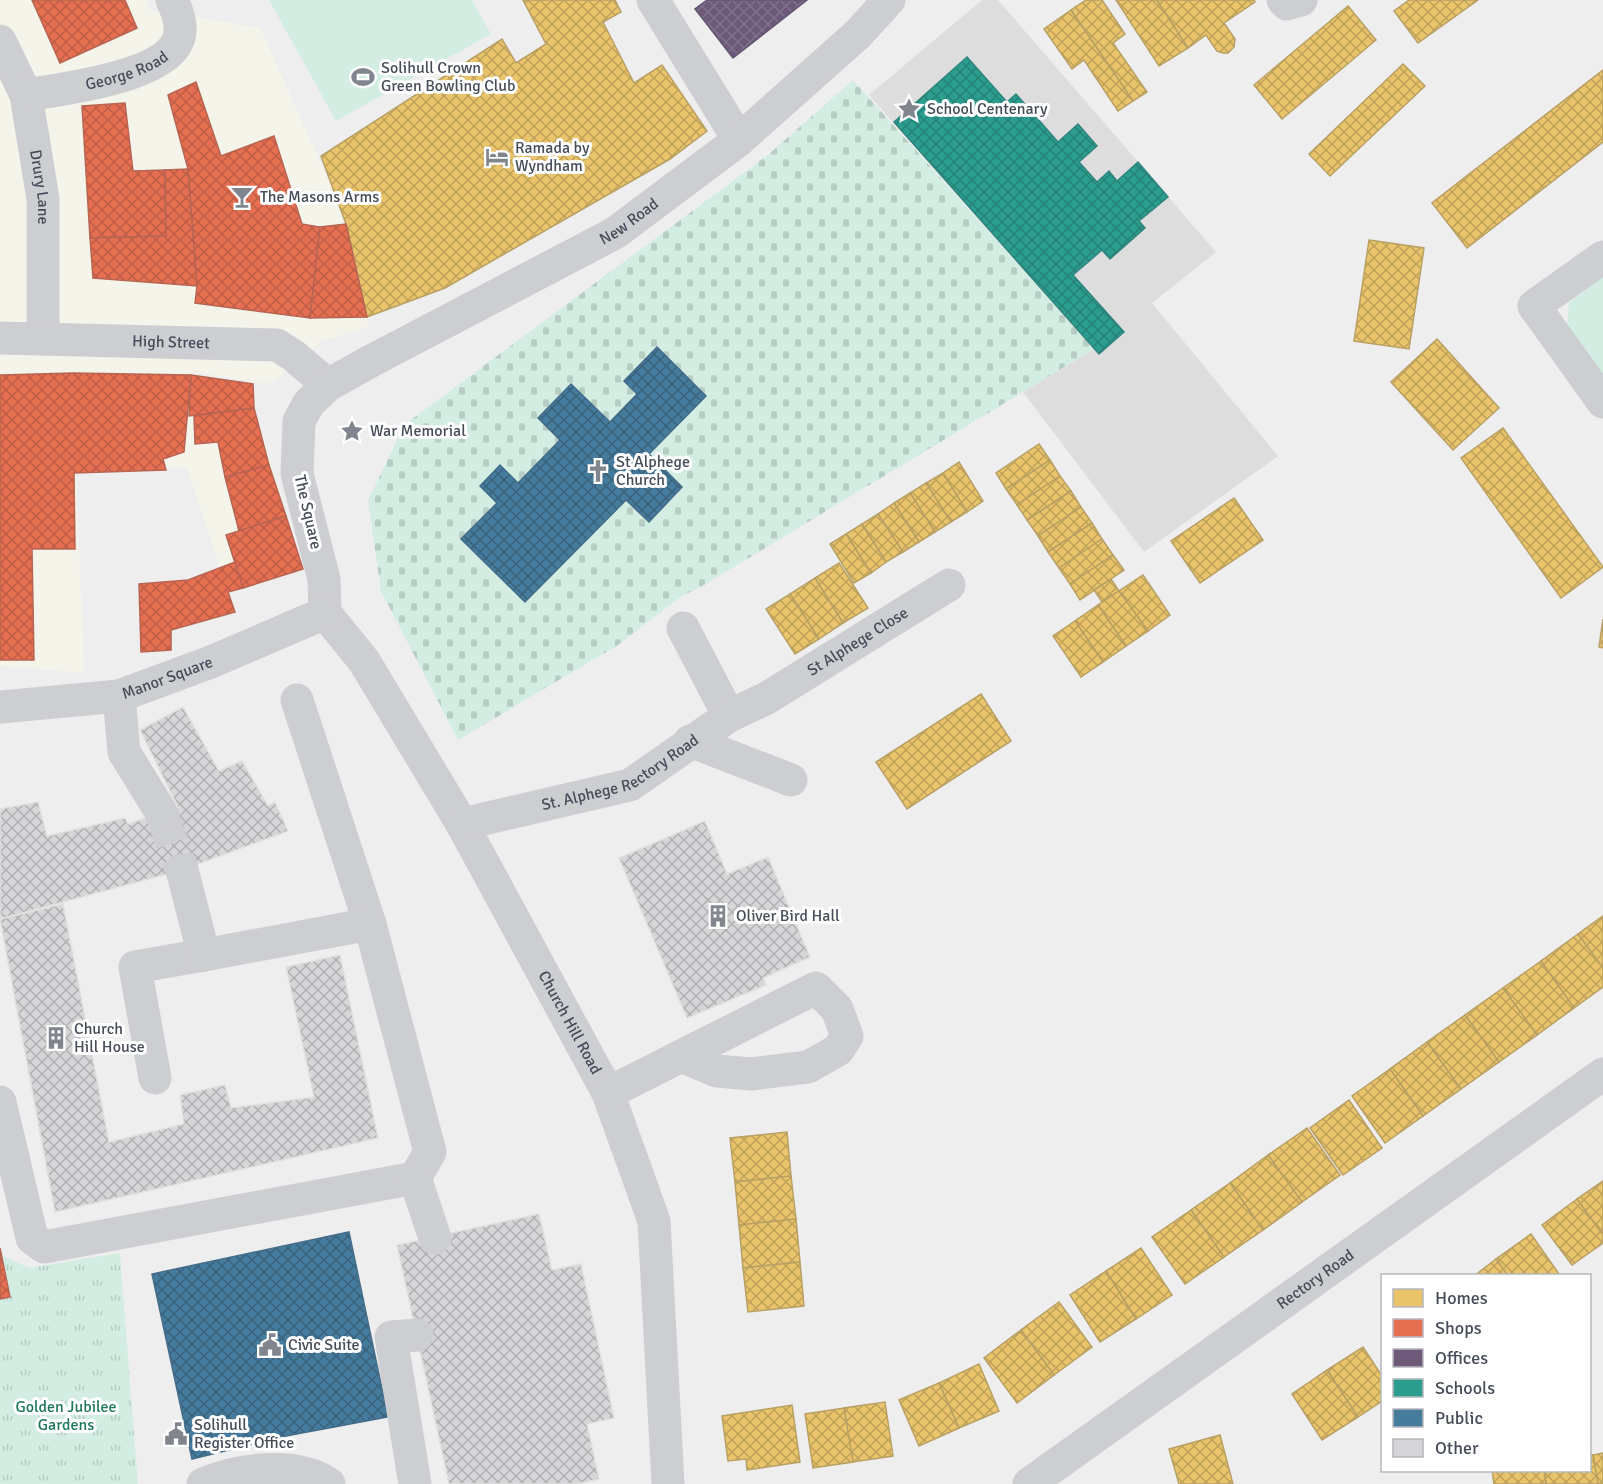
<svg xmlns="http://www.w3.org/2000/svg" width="1603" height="1484" font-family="Signika,sans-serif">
	<defs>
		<pattern id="cemetery-stones" width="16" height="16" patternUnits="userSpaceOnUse" patternTransform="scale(1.5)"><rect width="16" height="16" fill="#d4ede2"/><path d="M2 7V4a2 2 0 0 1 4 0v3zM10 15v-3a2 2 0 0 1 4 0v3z" fill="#b7cdc4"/></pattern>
		<pattern id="park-tufts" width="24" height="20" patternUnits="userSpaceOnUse" patternTransform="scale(1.5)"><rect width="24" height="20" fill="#d4ede2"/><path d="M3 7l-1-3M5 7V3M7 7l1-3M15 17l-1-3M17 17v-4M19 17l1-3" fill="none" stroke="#b7cdc4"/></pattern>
		<pattern id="homes-cross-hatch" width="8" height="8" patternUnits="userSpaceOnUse" patternTransform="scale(1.5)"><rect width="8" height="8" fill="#e9c46a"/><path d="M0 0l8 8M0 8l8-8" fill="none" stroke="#bfa15a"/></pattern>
		<pattern id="shops-cross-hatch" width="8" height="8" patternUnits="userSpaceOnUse" patternTransform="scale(1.5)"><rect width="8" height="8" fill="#e76f51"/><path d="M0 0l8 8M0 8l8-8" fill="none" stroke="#bd5d46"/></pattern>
		<pattern id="offices-cross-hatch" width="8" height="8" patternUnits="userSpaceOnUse" patternTransform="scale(1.5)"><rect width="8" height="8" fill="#6d597a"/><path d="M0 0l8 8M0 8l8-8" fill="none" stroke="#7f708b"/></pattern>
		<pattern id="schools-cross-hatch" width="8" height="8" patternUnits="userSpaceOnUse" patternTransform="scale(1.5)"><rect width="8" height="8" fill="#2a9d8f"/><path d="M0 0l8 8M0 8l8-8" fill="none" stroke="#268278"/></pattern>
		<pattern id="public-cross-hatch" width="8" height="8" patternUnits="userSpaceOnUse" patternTransform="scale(1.5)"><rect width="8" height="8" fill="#457b9d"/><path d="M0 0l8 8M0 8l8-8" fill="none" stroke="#39627c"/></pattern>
		<pattern id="building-cross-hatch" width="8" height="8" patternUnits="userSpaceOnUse" patternTransform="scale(1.5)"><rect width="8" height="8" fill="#d6d6d8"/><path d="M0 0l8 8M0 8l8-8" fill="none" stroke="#afb0b2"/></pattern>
	</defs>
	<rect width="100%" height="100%" fill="#efeeee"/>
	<path fill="#f5f4ea" d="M0 0H147L151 10 260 28 340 206 369 327 322 341 280 377 266 384 193 372 192 375 253 384 254 408 303 569 228 592 187 467 76 474 84 673 0 666Z"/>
	<path fill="#ddd" d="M982 0H998L1216 252 1152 303 1278 456 1144 552 1023 392 1094 349 869 95Z"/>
	<g fill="#d4ede2">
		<path d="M269 0H472L491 34 336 121Z"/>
		<path d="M1603 276V388L1566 333 1569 303Z"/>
	</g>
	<path fill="url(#cemetery-stones)" d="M853 80 1094 349 704 585 682 596 618 645 458 740 381 591 368 501 404 425 769 154Z"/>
	<path fill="url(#park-tufts)" d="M120 1253 138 1484H0V1299L10 1297 1 1255 29 1268Z"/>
	<g fill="url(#homes-cross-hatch)" stroke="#b8a065" stroke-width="1.5">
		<path d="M523 0H615L621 12 603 22 634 83 662 65 707 131 670 159 445 288 367 317 346 224 321 156 502 39 516 63 546 44Z"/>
		<path d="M1086 0H1102L1125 34 1113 43 1147 92 1133 101 1071 10Z"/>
		<path d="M1116 0H1157L1188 48 1159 66Z"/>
		<path d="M1157 0H1254L1255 2 1224 23 1235 39 1234 47 1228 53H1223L1217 51 1206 35 1188 48Z"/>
		<path d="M1409 0H1478L1418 43 1394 11Z"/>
		<path d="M1348 6 1376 40 1282 119 1254 85Z"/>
		<path d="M1071 10 1133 101 1118 111 1084 60 1072 69 1044 29Z"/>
		<path d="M1403 64 1425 86 1330 176 1309 154Z"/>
		<path d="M1603 70V142L1467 248 1432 203Z"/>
		<path d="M1369 240 1424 248 1409 349 1354 341Z"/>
		<path d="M1437 339 1499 408 1453 450 1391 382Z"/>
		<path d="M1503 428 1603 567 1561 598 1461 458Z"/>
		<path d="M1039 444 1050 460 1006 489 996 473Z"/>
		<path d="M1050 460 1060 476 1017 505 1006 489Z"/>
		<path d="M959 462 983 501 967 512 943 473Z"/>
		<path d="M943 473 967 512 951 522 926 483Z"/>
		<path d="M1060 476 1071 491 1027 520 1017 505Z"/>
		<path d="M926 483 951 522 935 532 910 493Z"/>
		<path d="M1071 491 1081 507 1038 536 1027 520Z"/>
		<path d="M910 493 935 532 919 542 894 503Z"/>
		<path d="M1234 498 1263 540 1200 583 1171 541Z"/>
		<path d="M894 503 919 542 903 552 878 514Z"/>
		<path d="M1081 507 1092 523 1048 552 1038 536Z"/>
		<path d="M878 514 903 552 886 562 862 524Z"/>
		<path d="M1092 523 1102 539 1059 568 1048 552Z"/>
		<path d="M862 524 886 562 871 573 846 534Z"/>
		<path d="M846 534 871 573 854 583 830 544Z"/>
		<path d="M1102 539 1113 555 1070 584 1059 568Z"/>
		<path d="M1113 555 1124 570 1080 600 1070 584Z"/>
		<path d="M839 563 868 608 843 623 815 578Z"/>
		<path d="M1143 575 1170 615 1148 631 1119 591Z"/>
		<path d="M815 578 843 623 819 639 790 594Z"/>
		<path d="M1111 579 1119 591 1102 602 1094 590Z"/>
		<path d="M1119 591 1148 631 1126 646 1098 605Z"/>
		<path d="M790 594 819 639 795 654 766 609Z"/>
		<path d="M1098 605 1126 646 1103 662 1075 621Z"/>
		<path d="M1603 619V648L1599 647Z"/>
		<path d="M1075 621 1103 662 1081 677 1053 636Z"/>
		<path d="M981 694 1011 741 907 809 876 762Z"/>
		<path d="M1603 916V968L1578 934Z"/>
		<path d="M1578 934 1603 968V987L1574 1008 1541 961Z"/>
		<path d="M1541 961 1574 1008 1537 1035 1503 988Z"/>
		<path d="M1503 988 1537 1035 1499 1062 1465 1015Z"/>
		<path d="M1465 1015 1499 1062 1461 1089 1427 1042Z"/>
		<path d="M1427 1042 1461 1089 1423 1116 1390 1069Z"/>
		<path d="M1390 1069 1423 1116 1385 1143 1352 1096Z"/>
		<path d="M1349 1100 1382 1148 1343 1175 1310 1128Z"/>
		<path d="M1307 1128 1340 1175 1302 1202 1268 1155Z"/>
		<path d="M787 1132 791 1176 735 1182 730 1138Z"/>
		<path d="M1268 1155 1302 1202 1263 1230 1230 1183Z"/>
		<path d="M791 1176 796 1219 739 1225 735 1182Z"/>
		<path d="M1603 1181V1235L1577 1199Z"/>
		<path d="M1230 1183 1263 1230 1224 1257 1191 1210Z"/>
		<path d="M1577 1199 1603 1235V1243L1572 1265 1542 1225Z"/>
		<path d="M1191 1210 1224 1257 1185 1284 1152 1237Z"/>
		<path d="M796 1219 800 1262 743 1268 739 1225Z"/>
		<path d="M1531 1234 1559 1274 1557 1276H1508L1496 1259Z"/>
		<path d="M1141 1248 1172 1295 1136 1319 1106 1271Z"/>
		<path d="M1496 1259 1508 1276H1474Z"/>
		<path d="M800 1262 804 1306 748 1312 743 1268Z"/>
		<path d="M1106 1271 1136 1319 1100 1342 1070 1295Z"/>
		<path d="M1059 1302 1092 1347 1054 1375 1021 1330Z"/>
		<path d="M1021 1330 1054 1375 1017 1403 984 1358Z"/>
		<path d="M1363 1347 1382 1376V1401L1358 1417 1327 1370Z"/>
		<path d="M979 1364 999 1411 959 1428 939 1383Z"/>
		<path d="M1327 1370 1358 1417 1322 1440 1292 1394Z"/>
		<path d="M939 1383 959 1428 919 1446 899 1400Z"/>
		<path d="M885 1402 893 1456 853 1462 844 1408Z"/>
		<path d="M792 1405 800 1462 747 1470 746 1459 728 1461 722 1416Z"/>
		<path d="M844 1408 853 1462 813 1468 805 1414Z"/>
		<path d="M1220 1435 1233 1484H1179L1169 1449Z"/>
		<path d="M1603 1453V1484H1598L1593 1455Z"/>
		<path d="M1590 1455H1593L1598 1484H1546L1544 1470H1590Z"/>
		<path d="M1492 1470H1544L1546 1484H1494Z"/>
	</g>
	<g fill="url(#shops-cross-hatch)" stroke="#b76553" stroke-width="1.5">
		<path d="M32 0H125L137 28 60 63Z"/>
		<path d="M196 82 221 156 274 136 302 224 320 227 310 318 195 303 197 286 188 169 168 95Z"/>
		<path d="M125 103 133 171 165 170 166 236 90 238 82 106Z"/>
		<path d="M188 169 197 286 93 278 90 238 166 236 165 170Z"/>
		<path d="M346 224 367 317 310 318 320 227Z"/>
		<path d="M73 373 191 375 184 452 163 459 166 470 74 473 75 549H32L34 660H0V375Z"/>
		<path d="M191 375 253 384 254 408 189 416Z"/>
		<path d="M254 408 269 465 225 477 218 442 195 444 194 416Z"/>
		<path d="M269 465 286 516 239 531 225 477Z"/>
		<path d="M286 516 303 569 243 588 226 535Z"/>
		<path d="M235 562 243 588 228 592 235 612 171 630V650L141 652 139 584 188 580Z"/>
		<path d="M0 1248 10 1297 0 1299Z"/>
	</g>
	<path fill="url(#offices-cross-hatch)" stroke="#615570" stroke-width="1.5" d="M707 0H807L733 58 695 9Z"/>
	<path fill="url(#schools-cross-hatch)" stroke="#32857f" stroke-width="1.5" d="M967 57 1007 102 1016 94 1058 142 1078 124 1097 146 1079 162 1097 182 1109 171 1117 181 1138 162 1168 197 1139 221 1145 228 1110 259 1102 250 1073 275 1124 332 1099 354 894 122Z"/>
	<g fill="url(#public-cross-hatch)" stroke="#456d89" stroke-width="1.5">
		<path d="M657 347 706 396 649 454 682 487 649 522 626 500 525 602 461 539 497 503 480 486 500 465 518 483 560 440 538 418 571 384 610 422 637 394 624 381Z"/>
		<path d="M349 1232 388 1417 286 1436 192 1459 152 1274Z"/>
	</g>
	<g fill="url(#building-cross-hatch)" stroke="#e0e0e1" stroke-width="1.5">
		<path d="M183 707 219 771 242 761 268 806 275 802 288 831 182 870 0 919V809L38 802 47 836 125 818 128 824 178 807 140 730Z"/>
		<path d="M705 821 727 874 768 857 810 957 763 978 766 985 687 1018 619 858Z"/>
		<path d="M63 904 109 1142 184 1124 180 1095 225 1085 231 1108 314 1097 286 967 340 955 378 1138 55 1212 0 919Z"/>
		<path d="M539 1214 552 1270 581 1264 614 1418 587 1424 599 1479 577 1484H449L397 1245Z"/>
	</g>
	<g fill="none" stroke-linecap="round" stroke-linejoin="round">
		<path stroke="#cdced0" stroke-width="33" stroke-dasharray="33 16" stroke-linecap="butt" d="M161 812 182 870"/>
		<g stroke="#cdced1" stroke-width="33">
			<path d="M653 0 739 140"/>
			<path d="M1283 0 1287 4 1301 0"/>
			<path id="s1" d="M0 41 26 95 43 199V339"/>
			<path id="s2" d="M26 95C60 89 178 77 180 31 181 22 176 8 172 0"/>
			<path d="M1603 257 1534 306 1603 402"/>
			<path id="s3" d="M0 338 277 345 294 356 328 385"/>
			<path id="s4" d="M325 613 364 661 462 824 608 1093 654 1221 668 1484"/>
			<path id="s5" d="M325 613 324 579 297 474 299 421 309 403 328 385 371 361 615 233 739 140 858 34 889 0"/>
			<path d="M683 628 729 716"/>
			<path d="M119 696 124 752 161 812"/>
			<path d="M297 700 370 924"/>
			<path id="s6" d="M0 707 119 696 211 662 325 613"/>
			<path d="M690 741 791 780"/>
			<path id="s7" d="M462 824 630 785 729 716 767 698 949 585"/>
			<path d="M155 1078 135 967 204 955"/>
			<path d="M608 1093 816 988 837 1009 847 1036 838 1050 808 1067 751 1074 717 1071 681 1056"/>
			<path d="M0 1102 32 1238 44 1247 415 1178 430 1152 370 924 204 955 182 870"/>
			<path d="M415 1178 435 1238"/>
			<path d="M203 1484C237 1469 297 1461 329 1484"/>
			<path d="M415 1484 391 1337 417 1335"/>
			<path id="s8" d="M1029 1484 1603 1074"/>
		</g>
	</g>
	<defs>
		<g id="stadium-bare" transform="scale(1.8)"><path d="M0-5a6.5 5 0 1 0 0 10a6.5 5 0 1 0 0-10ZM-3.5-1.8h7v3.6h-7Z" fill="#81858d" stroke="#fff" stroke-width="2.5" paint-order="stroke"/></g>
		<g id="sight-bare" transform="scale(1.8)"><path d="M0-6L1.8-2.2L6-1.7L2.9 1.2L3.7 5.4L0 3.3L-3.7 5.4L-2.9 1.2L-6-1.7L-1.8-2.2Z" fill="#81858d" stroke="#fff" stroke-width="2.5" paint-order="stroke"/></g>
		<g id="hotel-bare" transform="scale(1.8)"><path d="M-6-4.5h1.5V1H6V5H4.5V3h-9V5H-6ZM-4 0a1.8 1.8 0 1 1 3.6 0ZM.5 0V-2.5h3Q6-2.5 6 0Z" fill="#81858d" stroke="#fff" stroke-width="2.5" paint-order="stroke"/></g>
		<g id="bar-bare" transform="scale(1.8)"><path d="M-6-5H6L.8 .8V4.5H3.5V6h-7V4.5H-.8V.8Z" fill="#81858d" stroke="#fff" stroke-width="2.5" paint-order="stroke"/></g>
		<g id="church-bare" transform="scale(1.8)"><path d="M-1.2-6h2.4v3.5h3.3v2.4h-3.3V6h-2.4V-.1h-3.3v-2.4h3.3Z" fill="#81858d" stroke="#fff" stroke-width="2.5" paint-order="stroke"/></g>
		<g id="building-bare" transform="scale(1.8)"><path d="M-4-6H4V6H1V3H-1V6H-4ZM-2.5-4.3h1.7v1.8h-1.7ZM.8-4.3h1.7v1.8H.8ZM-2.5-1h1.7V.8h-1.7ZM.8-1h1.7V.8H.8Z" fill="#81858d" stroke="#fff" stroke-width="2.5" paint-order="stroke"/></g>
		<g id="civic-bare" transform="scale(1.8)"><path d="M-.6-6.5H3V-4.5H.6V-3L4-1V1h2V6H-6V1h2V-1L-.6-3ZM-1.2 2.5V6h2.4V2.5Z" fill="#81858d" stroke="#fff" stroke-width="2.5" paint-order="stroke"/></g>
	</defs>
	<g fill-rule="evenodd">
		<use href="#stadium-bare" x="363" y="77"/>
		<use href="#sight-bare" x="909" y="109"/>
		<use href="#hotel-bare" x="497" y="157"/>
		<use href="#bar-bare" x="242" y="197"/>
		<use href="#sight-bare" x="352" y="431"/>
		<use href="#church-bare" x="598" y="471"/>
		<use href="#building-bare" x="718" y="916"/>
		<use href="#building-bare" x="56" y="1038"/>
		<use href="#civic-bare" x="270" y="1345"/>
		<use href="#civic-bare" x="176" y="1434"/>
	</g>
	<g text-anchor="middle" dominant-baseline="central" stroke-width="6" stroke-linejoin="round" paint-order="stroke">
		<g font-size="16" fill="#464d59" stroke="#fff">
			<text stroke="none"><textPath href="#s2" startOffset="104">George Road</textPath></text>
			<text stroke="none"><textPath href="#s1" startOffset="153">Drury Lane</textPath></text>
			<text stroke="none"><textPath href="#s5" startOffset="585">New Road</textPath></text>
			<text stroke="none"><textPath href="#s3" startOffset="171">High Street</textPath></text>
			<text transform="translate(308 512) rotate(77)">The Square</text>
			<text stroke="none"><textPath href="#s7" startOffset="442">St Alphege Close</textPath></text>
			<text stroke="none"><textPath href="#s6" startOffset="171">Manor Square</textPath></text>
			<text stroke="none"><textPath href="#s7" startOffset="168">St. Alphege Rectory Road</textPath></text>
			<text stroke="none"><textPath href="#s4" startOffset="478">Church Hill Road</textPath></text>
			<text stroke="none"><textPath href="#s8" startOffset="352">Rectory Road</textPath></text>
		</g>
		<g font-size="16" fill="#464d59" stroke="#fff" text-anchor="start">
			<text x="381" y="68">Solihull Crown<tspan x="381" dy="18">Green Bowling Club</tspan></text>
			<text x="927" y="109">School Centenary</text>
			<text x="515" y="148">Ramada by<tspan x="515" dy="18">Wyndham</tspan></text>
			<text x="260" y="197">The Masons Arms</text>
			<text x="370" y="431">War Memorial</text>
			<text x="616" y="462">St Alphege<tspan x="616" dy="18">Church</tspan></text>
			<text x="736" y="916">Oliver Bird Hall</text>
			<text x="74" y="1029">Church<tspan x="74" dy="18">Hill House</tspan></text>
			<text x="288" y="1345">Civic Suite</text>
			<text x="194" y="1425">Solihull<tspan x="194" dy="18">Register Office</tspan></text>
		</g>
		<g font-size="16" fill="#1c765a" stroke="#fff">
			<text x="66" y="1407">Golden Jubilee<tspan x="66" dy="18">Gardens</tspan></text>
		</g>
	</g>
	<rect x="1381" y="1274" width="210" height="198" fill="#ffffff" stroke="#b5b8bd" stroke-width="1.5"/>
	<rect x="1393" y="1289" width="30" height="18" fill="#e9c46a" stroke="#b5b8bd" stroke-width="1.5"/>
	<text x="1435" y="1304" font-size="18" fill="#464d59">Homes</text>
	<rect x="1393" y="1319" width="30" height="18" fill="#e76f51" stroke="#b5b8bd" stroke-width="1.5"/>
	<text x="1435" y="1334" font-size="18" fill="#464d59">Shops</text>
	<rect x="1393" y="1349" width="30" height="18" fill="#6d597a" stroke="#b5b8bd" stroke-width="1.5"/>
	<text x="1435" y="1364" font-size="18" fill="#464d59">Offices</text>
	<rect x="1393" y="1379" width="30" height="18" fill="#2a9d8f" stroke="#b5b8bd" stroke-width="1.5"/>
	<text x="1435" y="1394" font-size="18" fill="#464d59">Schools</text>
	<rect x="1393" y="1409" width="30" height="18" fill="#457b9d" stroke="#b5b8bd" stroke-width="1.5"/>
	<text x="1435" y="1424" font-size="18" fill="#464d59">Public</text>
	<rect x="1393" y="1439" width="30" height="18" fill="#d6d6d8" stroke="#b5b8bd" stroke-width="1.5"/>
	<text x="1435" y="1454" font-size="18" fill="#464d59">Other</text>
</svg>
